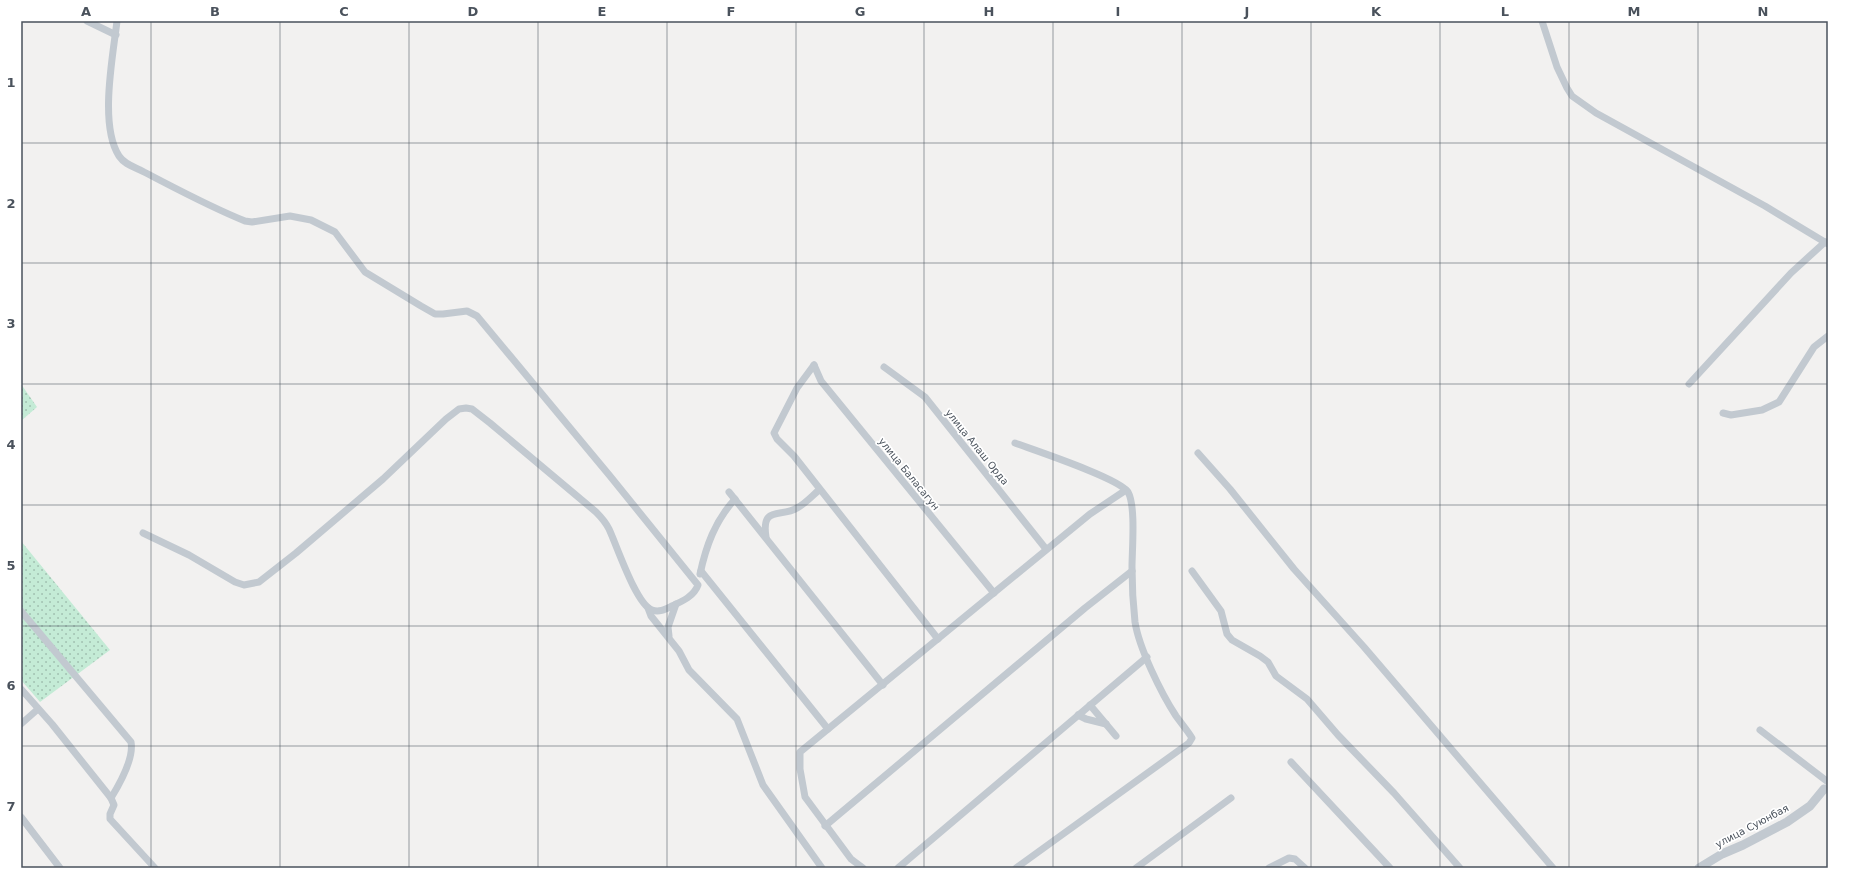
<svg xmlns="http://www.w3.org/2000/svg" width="1849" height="889" font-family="'DejaVu Sans',sans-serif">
	<defs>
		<pattern id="grass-dots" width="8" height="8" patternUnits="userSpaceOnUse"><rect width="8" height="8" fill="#c4ebd6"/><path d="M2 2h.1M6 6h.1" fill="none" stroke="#a1c1b1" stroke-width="1.8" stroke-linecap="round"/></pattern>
	</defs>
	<rect width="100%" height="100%" fill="#f2f1f0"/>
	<g fill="url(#grass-dots)">
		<path d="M21 384 37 407 21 421Z"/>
		<path d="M21 541 110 650 40 702 21 680Z"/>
	</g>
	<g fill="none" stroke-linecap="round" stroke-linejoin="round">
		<g stroke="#c2c9d0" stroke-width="7">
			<path d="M87 21 116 35"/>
			<path d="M117 21C113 56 99 125 119 156 125 165 135 167 144 172 177 189 210 207 245 221L252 222 290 216 311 220 335 232 365 272 421 306 435 314H443L467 311 477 316 610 476 698 585C694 596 683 601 672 606 666 609 659 613 652 610 636 604 617 546 609 529 606 523 601 517 596 512L490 423 472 409 466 408 459 409 446 419 383 479 296 553 259 582 244 585 235 582 189 555 143 533"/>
			<path d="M1542 21 1557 67 1567 88 1572 96 1596 113 1765 206 1828 244"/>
			<path d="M814 365 797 388 774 433 777 439 794 456 938 639"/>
			<path d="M814 365 821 381 994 593"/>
			<path d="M884 367 925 397 1046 549"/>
			<path d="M1689 384 1791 273 1825 242"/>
			<path d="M1723 413 1731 415 1762 410 1779 402 1814 347 1828 336"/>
			<path d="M1015 443C1034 450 1119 478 1128 492 1136 506 1132 550 1132 567 1132 585 1133 604 1135 622 1139 648 1161 693 1176 716 1181 723 1187 730 1192 738L1189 743 1016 868"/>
			<path d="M1198 453 1230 489 1294 569 1364 647 1553 868"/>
			<path d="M729 492 883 685"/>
			<path d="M766 537C761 505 781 518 797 508 805 504 812 496 819 490"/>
			<path d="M701 571 828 729"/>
			<path d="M1192 571 1221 611 1227 634 1232 640 1260 656 1268 662 1276 676 1307 699 1338 735 1394 793 1460 868"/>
			<path d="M700 574C706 546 715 521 735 499"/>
			<path d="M648 608 651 616 679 651 689 670 737 719 763 785 822 868"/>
			<path d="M21 611 131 742C134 758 119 785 111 798"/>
			<path d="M669 636 668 627 676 604"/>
			<path d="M21 689 52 724 111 798 114 805 110 814V819L155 868"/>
			<path d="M1090 705 1116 736"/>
			<path d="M1078 715 1086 719 1106 724"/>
			<path d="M21 724 38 709"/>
			<path d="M1760 730 1828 782"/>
			<path d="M1291 762 1390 868"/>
			<path d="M21 817 60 868"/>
			<path d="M825 826 1085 608 1132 571"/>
			<path d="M863 868 851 859 805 797 800 769V752L1090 514 1126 490"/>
			<path d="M898 868 1147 657"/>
			<path d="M1136 868 1231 798"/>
			<path d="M1269 868 1289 858 1295 859 1305 868"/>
		</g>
		<path stroke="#c2c9d0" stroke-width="9" d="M1699 868 1722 854 1743 845 1787 822 1810 806 1824 789"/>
	</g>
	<path fill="none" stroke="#4a525c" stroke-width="1" stroke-opacity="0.55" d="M151 21V868M280 21V868M409 21V868M538 21V868M667 21V868M796 21V868M924 21V868M1053 21V868M1182 21V868M1311 21V868M1440 21V868M1569 21V868M1698 21V868M21 143H1828M21 263H1828M21 384H1828M21 505H1828M21 626H1828M21 746H1828"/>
	<g text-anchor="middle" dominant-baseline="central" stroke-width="3.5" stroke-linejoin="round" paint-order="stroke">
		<g font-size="10" fill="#4a525c" stroke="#fff">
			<text transform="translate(977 447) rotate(51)">улица Алаш Орда</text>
			<text transform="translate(909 474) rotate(51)">улица Баласагун</text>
			<text transform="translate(1752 826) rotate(-28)">улица Суюнбая</text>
		</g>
	</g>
	<rect width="1849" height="889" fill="none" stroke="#ffffff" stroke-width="44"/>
	<rect x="22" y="22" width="1805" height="845" fill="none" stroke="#4a525c" stroke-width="1.5"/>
	<g font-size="13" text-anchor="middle" font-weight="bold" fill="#4a525c">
		<text x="86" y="16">A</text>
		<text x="215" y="16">B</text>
		<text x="344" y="16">C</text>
		<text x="473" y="16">D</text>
		<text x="602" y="16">E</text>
		<text x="731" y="16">F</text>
		<text x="860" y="16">G</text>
		<text x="989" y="16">H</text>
		<text x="1118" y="16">I</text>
		<text x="1247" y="16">J</text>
		<text x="1376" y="16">K</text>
		<text x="1505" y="16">L</text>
		<text x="1634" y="16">M</text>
		<text x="1763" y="16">N</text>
		<text x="11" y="87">1</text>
		<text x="11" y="208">2</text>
		<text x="11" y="328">3</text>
		<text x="11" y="449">4</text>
		<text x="11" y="570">5</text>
		<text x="11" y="690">6</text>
		<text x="11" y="811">7</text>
	</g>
</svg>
